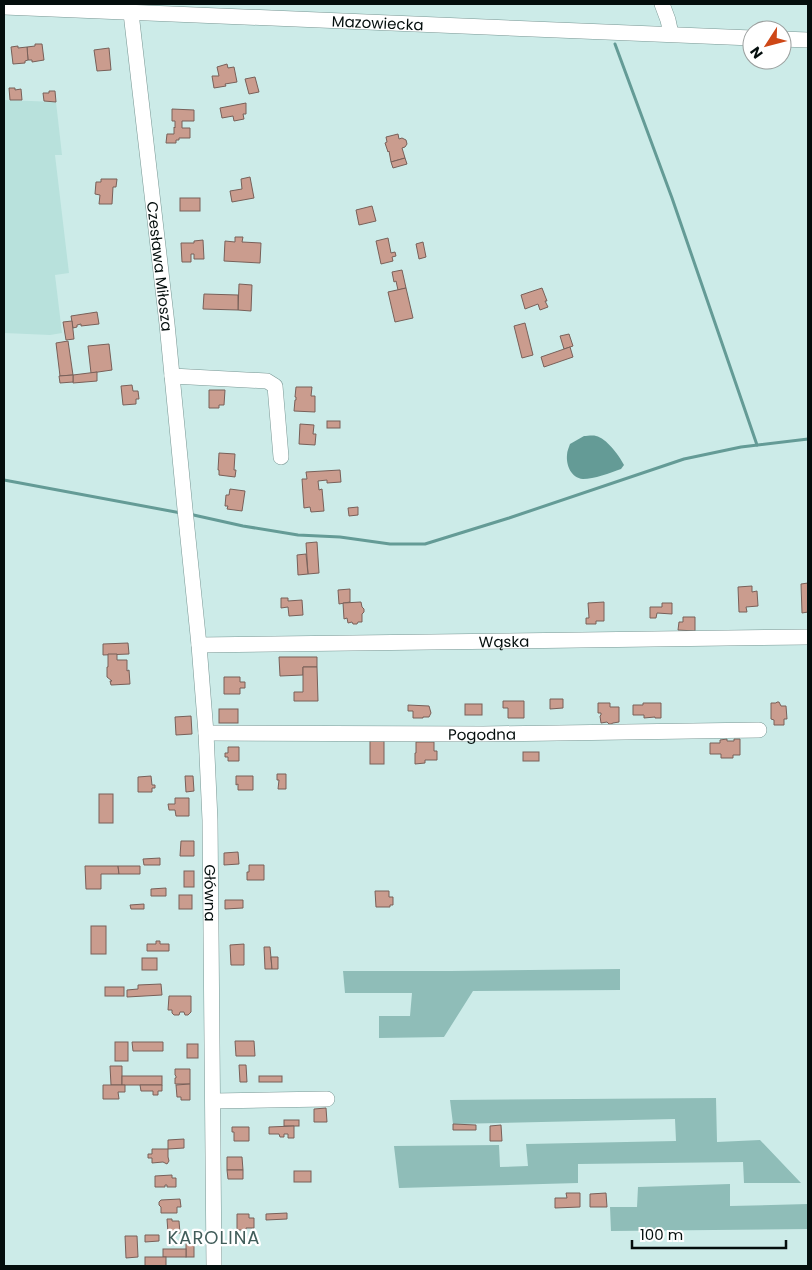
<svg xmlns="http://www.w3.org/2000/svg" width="812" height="1270" font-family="Poppins,sans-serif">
	<rect width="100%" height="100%" fill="#ccebe8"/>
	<path fill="#b8e1dc" d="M4 100 56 102 62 155H55L69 273 55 275 62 333 50 335 4 333Z"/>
	<g fill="#8fbdb8">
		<path d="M620 969V990L473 991 444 1037 379 1038V1016H410L412 993H345L343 971H451Z"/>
		<path d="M716 1098 717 1142 760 1140 801 1183H744L743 1162 578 1164V1183L399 1188 394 1146 499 1145 500 1167 528 1166 526 1144 676 1141 675 1119 453 1124 450 1100Z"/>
		<path d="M730 1184V1206L808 1204V1229L611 1231 610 1207H637L638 1187Z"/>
	</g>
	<path fill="#649b96" d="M584 436C587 436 593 435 596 436 606 438 619 455 624 465L621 469C610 473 594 479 583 479 571 478 566 465 567 455 567 451 569 447 570 444Z"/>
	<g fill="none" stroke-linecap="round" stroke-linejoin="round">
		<g stroke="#649b96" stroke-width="3">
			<path d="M615 44 672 198 757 445"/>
			<path d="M4 480 181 513"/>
			<path d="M189 514 243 526 298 535 340 537 390 544H425L509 518 684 459 741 447 808 439"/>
		</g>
	</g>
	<g fill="#ca9c8e" stroke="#786059">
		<path d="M35 44H42L44 60 32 62V60H28L27 47 35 46Z"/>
		<path d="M18 46V48L27 47 28 60 25 61V63L13 64 11 47Z"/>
		<path d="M109 48 111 70 97 71 94 50Z"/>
		<path d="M227 64 228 68 234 67 237 82 225 84 226 86 214 88 212 76H219L217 67Z"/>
		<path d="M255 77 259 92 249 94 245 79Z"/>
		<path d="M9 88H15V90L21 89 22 100H10Z"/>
		<path d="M49 91H55L56 102 44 101 43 93H49Z"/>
		<path d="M246 103V114H243L244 119 234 121 233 116 222 118 220 108Z"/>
		<path d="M172 109 194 110V121H182V128H190V138H179V140H176V143H166L167 134H174V127L175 128V121H172Z"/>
		<path d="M398 134 399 139 402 138 406 140 407 144 405 147 402 148 405 158 391 162 389 151 388 152 385 143 387 142 386 137Z"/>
		<path d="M405 158 407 164 393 168 391 162Z"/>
		<path d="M250 177 254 198 232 202 230 191 242 189 241 179Z"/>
		<path d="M101 179H117L116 187H113L112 204H99L100 195 95 194 96 182H101Z"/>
		<rect x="180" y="198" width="20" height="13"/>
		<path d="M372 206 376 221 359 225 356 210Z"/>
		<path d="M235 237H243L242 242 261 243 260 263 224 261 225 241 235 242Z"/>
		<path d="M388 238 391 253 395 252 396 256 392 257 393 261 381 264 376 241Z"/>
		<path d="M203 240 204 259H194V254H191V262H182L181 243H194V241Z"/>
		<path d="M423 242 426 257 419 259 416 244Z"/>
		<path d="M402 270 406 288 398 290 396 281 394 282 392 272Z"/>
		<path d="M239 284 252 285 251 311 238 310Z"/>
		<path d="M406 288 413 318 395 322 388 292Z"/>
		<path d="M542 288 547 301H545L548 307 540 310 538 304 525 309 521 295Z"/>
		<path d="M204 294 238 295V310L203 309Z"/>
		<path d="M97 312 99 324 81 326V324L77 325V327L73 328 71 316Z"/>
		<path d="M72 321 74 339 66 340 63 322Z"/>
		<path d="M525 323 533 355 522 358 514 326Z"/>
		<path d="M569 334 573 346 564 349 560 336Z"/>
		<path d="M68 341 73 375 60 376 56 343Z"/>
		<path d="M109 344 112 370 91 373 88 346Z"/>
		<path d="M570 347 573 357 544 367 541 357Z"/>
		<path d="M97 372V381L73 383V375Z"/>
		<path d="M73 375V382L60 383 59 376Z"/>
		<path d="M132 385 133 391H138L139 399H136V404L123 405 121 386Z"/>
		<path d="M296 387H312L311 396H315V412L294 411 295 400H296V397H295Z"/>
		<path d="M209 390H225L224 405H219V408H209Z"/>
		<rect x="327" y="421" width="13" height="7"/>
		<path d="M300 424 314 425 313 434H316L315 445 299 444Z"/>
		<path d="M219 453 235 454 234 470H236L235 477 219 475V470H218Z"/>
		<path d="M340 470 341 482 327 483V480L318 481 319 490 322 489 324 511 311 512 310 507 304 508 302 479H307L306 472Z"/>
		<path d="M230 489 245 491 242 511 227 509 228 506H225L226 495H229Z"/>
		<path d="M358 507V515L349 516 348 508Z"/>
		<path d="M317 542 319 573 308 574 306 543Z"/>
		<path d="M306 554 308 574 298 575 297 555Z"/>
		<path d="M808 583V612L802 613 801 584Z"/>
		<path d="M752 586V592L757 591 758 606 746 607 747 612H739L738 587Z"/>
		<path d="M350 589V602L339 604 338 590Z"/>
		<path d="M281 598H288V601L302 600 303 615 289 616 288 607 281 608Z"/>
		<path d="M361 602 362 607 364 609V612L362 614V622H358L357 624H353L352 622 348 623 347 618 344 619 343 603Z"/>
		<path d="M604 602V621H596V624H586V618H589L588 603Z"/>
		<path d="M662 603H672V614L657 613 656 618H650V607H662Z"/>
		<path d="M683 617H695V631L678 630 679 622H683Z"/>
		<path d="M128 643 129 654 103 655V644Z"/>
		<path d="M108 654H117V660H127V671L129 670 130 684 111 685 110 681H112L107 677V667H108Z"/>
		<path d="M279 657H317V667H303V675L280 676Z"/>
		<path d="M303 667H317L318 701H294V692H303Z"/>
		<path d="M224 677H240V682H245V688H240V694H224Z"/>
		<path d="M550 699H563V708L550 709Z"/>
		<path d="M503 701H524V718H508V708H503Z"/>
		<path d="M777 702H779L781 706H786L787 719H784V725H774V720L771 719V703H776Z"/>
		<path d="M598 703H610V707H619V722L613 723 611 724H609L607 722 601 723 600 716 601 715V713H598Z"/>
		<path d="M643 703H661V718H655V717L644 718V715H633V705H643Z"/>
		<rect x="465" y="704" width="17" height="11"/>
		<path d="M408 705 429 706 431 713 429 717H423V718H413V711H408Z"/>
		<rect x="219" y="709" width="19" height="14"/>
		<path d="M191 716 192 734 176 735 175 717Z"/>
		<path d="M727 739V741H734V739H740V755H733V758H721V754H710V743H720V740Z"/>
		<rect x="370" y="741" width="14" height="23"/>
		<path d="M416 742H434V751H437V760H425V763L415 764V753H416Z"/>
		<path d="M228 747H239V761H228V757H225V753H228Z"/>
		<rect x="523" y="752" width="16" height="9"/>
		<path d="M277 774H286V789H278L279 780H277Z"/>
		<path d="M151 776 152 785H155V788H152V792H138V777Z"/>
		<path d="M185 776H193L194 791 186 792Z"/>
		<path d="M236 776H253V790H238V784L236 785Z"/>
		<rect x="99" y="794" width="14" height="29"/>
		<path d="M175 798H189V816H176L175 810H169L168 804H175Z"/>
		<path d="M181 841H194V856H180Z"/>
		<path d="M238 852 239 864 224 865V853Z"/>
		<path d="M160 858V865H144L143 859Z"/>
		<path d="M249 865H264V880H247V872H249Z"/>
		<path d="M85 866H118L119 874H101V889H86Z"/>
		<path d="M118 866H140V874H119Z"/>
		<rect x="184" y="871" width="10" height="16"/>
		<path d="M166 888V896H151V889Z"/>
		<path d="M375 891H389V897H393V905H390V907H376Z"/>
		<rect x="179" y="895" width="13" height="14"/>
		<path d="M225 900H243V908L225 909Z"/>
		<path d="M144 904V909H131L130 905Z"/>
		<rect x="91" y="926" width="15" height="28"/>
		<path d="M156 941H160V944H169V951H147V944H156Z"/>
		<path d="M244 944V965H231L230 945Z"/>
		<path d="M264 947H270L272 969H265Z"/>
		<path d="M271 957H278V969H272Z"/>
		<rect x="142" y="958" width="15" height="12"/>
		<path d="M161 984 162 995 127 997V990L138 989V985Z"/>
		<rect x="105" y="987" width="19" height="9"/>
		<path d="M169 996H191V1012L188 1015H185L184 1012H180L179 1015H174L172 1013V1010H168Z"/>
		<path d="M235 1041H254L255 1056H236Z"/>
		<rect x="115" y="1042" width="13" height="19"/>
		<path d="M132 1042H163V1051H133Z"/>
		<rect x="187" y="1044" width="11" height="14"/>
		<path d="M239 1065H246L247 1082H240Z"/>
		<path d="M110 1066H122V1085H111Z"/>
		<path d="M175 1069H190V1084H175V1078H176V1076L175 1075Z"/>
		<rect x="122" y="1076" width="40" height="9"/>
		<rect x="259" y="1076" width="23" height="6"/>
		<path d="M190 1084V1100H181V1097H177L176 1085Z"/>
		<path d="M103 1085H125V1092H118L119 1099H103Z"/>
		<path d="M140 1085H162V1091H158V1095H153V1091H141Z"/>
		<path d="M326 1108 327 1122H314V1109Z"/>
		<rect x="284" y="1120" width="15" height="6"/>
		<path d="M453 1124 476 1125V1130H453Z"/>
		<path d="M501 1125 502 1141H490V1126Z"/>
		<path d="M294 1126V1138H288V1134H284V1137H280L279 1134H269V1127Z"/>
		<path d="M232 1127H249V1141H234V1132H232Z"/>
		<path d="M184 1139V1148L168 1149V1140Z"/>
		<path d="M152 1149H168V1157L169 1161 167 1164 163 1162 152 1163V1158H148V1154H152Z"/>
		<path d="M227 1157H242L243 1170H227Z"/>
		<path d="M227 1170H243V1179H228Z"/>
		<rect x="294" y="1171" width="17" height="11"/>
		<path d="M172 1175V1178H176V1187H167V1185H165V1187H155V1176Z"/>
		<path d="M566 1193H580V1207L555 1208V1198H567Z"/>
		<path d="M606 1193 607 1207H590V1194Z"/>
		<path d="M180 1199 181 1207H177V1213H161V1207L159 1205V1202L161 1200Z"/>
		<path d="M287 1213V1219L266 1220V1214Z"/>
		<path d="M237 1214H249V1218H254V1228H246V1230H237Z"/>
		<path d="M167 1219H172V1221H179L180 1233H168Z"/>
		<path d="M145 1235H159V1241L145 1242Z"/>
		<path d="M125 1236H137L138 1257 126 1258Z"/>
		<rect x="186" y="1243" width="8" height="14"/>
		<rect x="163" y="1249" width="23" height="8"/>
		<rect x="145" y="1257" width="21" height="9"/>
	</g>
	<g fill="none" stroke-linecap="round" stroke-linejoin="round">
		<g stroke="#799794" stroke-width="16">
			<g id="minor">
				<path d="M662 4 668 20 671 34"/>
				<path id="s1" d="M4 7 752 38"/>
				<path id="s2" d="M131 13 167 324 185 509 199 645 206 733 210 820 214 1266"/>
				<path d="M782 39 808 40"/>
				<path d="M172 376 267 381 275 386 281 457"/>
				<path id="s3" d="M199 645 808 637"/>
				<path id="s4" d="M206 733 483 734 759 730"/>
				<path d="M214 1101 327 1099"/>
			</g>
		</g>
		<use href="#minor" stroke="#fff" stroke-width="15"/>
	</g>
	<g text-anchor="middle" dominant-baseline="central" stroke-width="4.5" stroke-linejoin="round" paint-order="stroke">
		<g font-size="15" fill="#040e0d" stroke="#fff">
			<text stroke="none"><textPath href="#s1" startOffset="374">Mazowiecka</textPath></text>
			<text stroke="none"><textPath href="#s2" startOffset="255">Czesława Miłosza</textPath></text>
			<text stroke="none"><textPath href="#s3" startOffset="305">Wąska</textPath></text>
			<text stroke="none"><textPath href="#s4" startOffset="276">Pogodna</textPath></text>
			<text stroke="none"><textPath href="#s2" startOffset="884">Główna</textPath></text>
		</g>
		<g font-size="18" letter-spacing="1" fill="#415d5a" stroke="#fff">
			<text x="214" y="1237">KAROLINA</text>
		</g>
	</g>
	<rect width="812" height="1270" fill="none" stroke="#040e0d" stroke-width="10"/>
	<g transform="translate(767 45) rotate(234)"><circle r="24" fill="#ffffff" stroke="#9b9f9e"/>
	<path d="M0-4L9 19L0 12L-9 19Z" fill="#ce4717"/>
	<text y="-8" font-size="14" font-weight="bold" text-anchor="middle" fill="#040e0d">N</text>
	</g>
	<path d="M632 1240v8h154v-8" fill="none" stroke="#040e0d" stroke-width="2.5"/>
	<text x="640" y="1240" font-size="15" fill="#040e0d" stroke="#ffffff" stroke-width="4" paint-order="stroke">100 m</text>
</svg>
